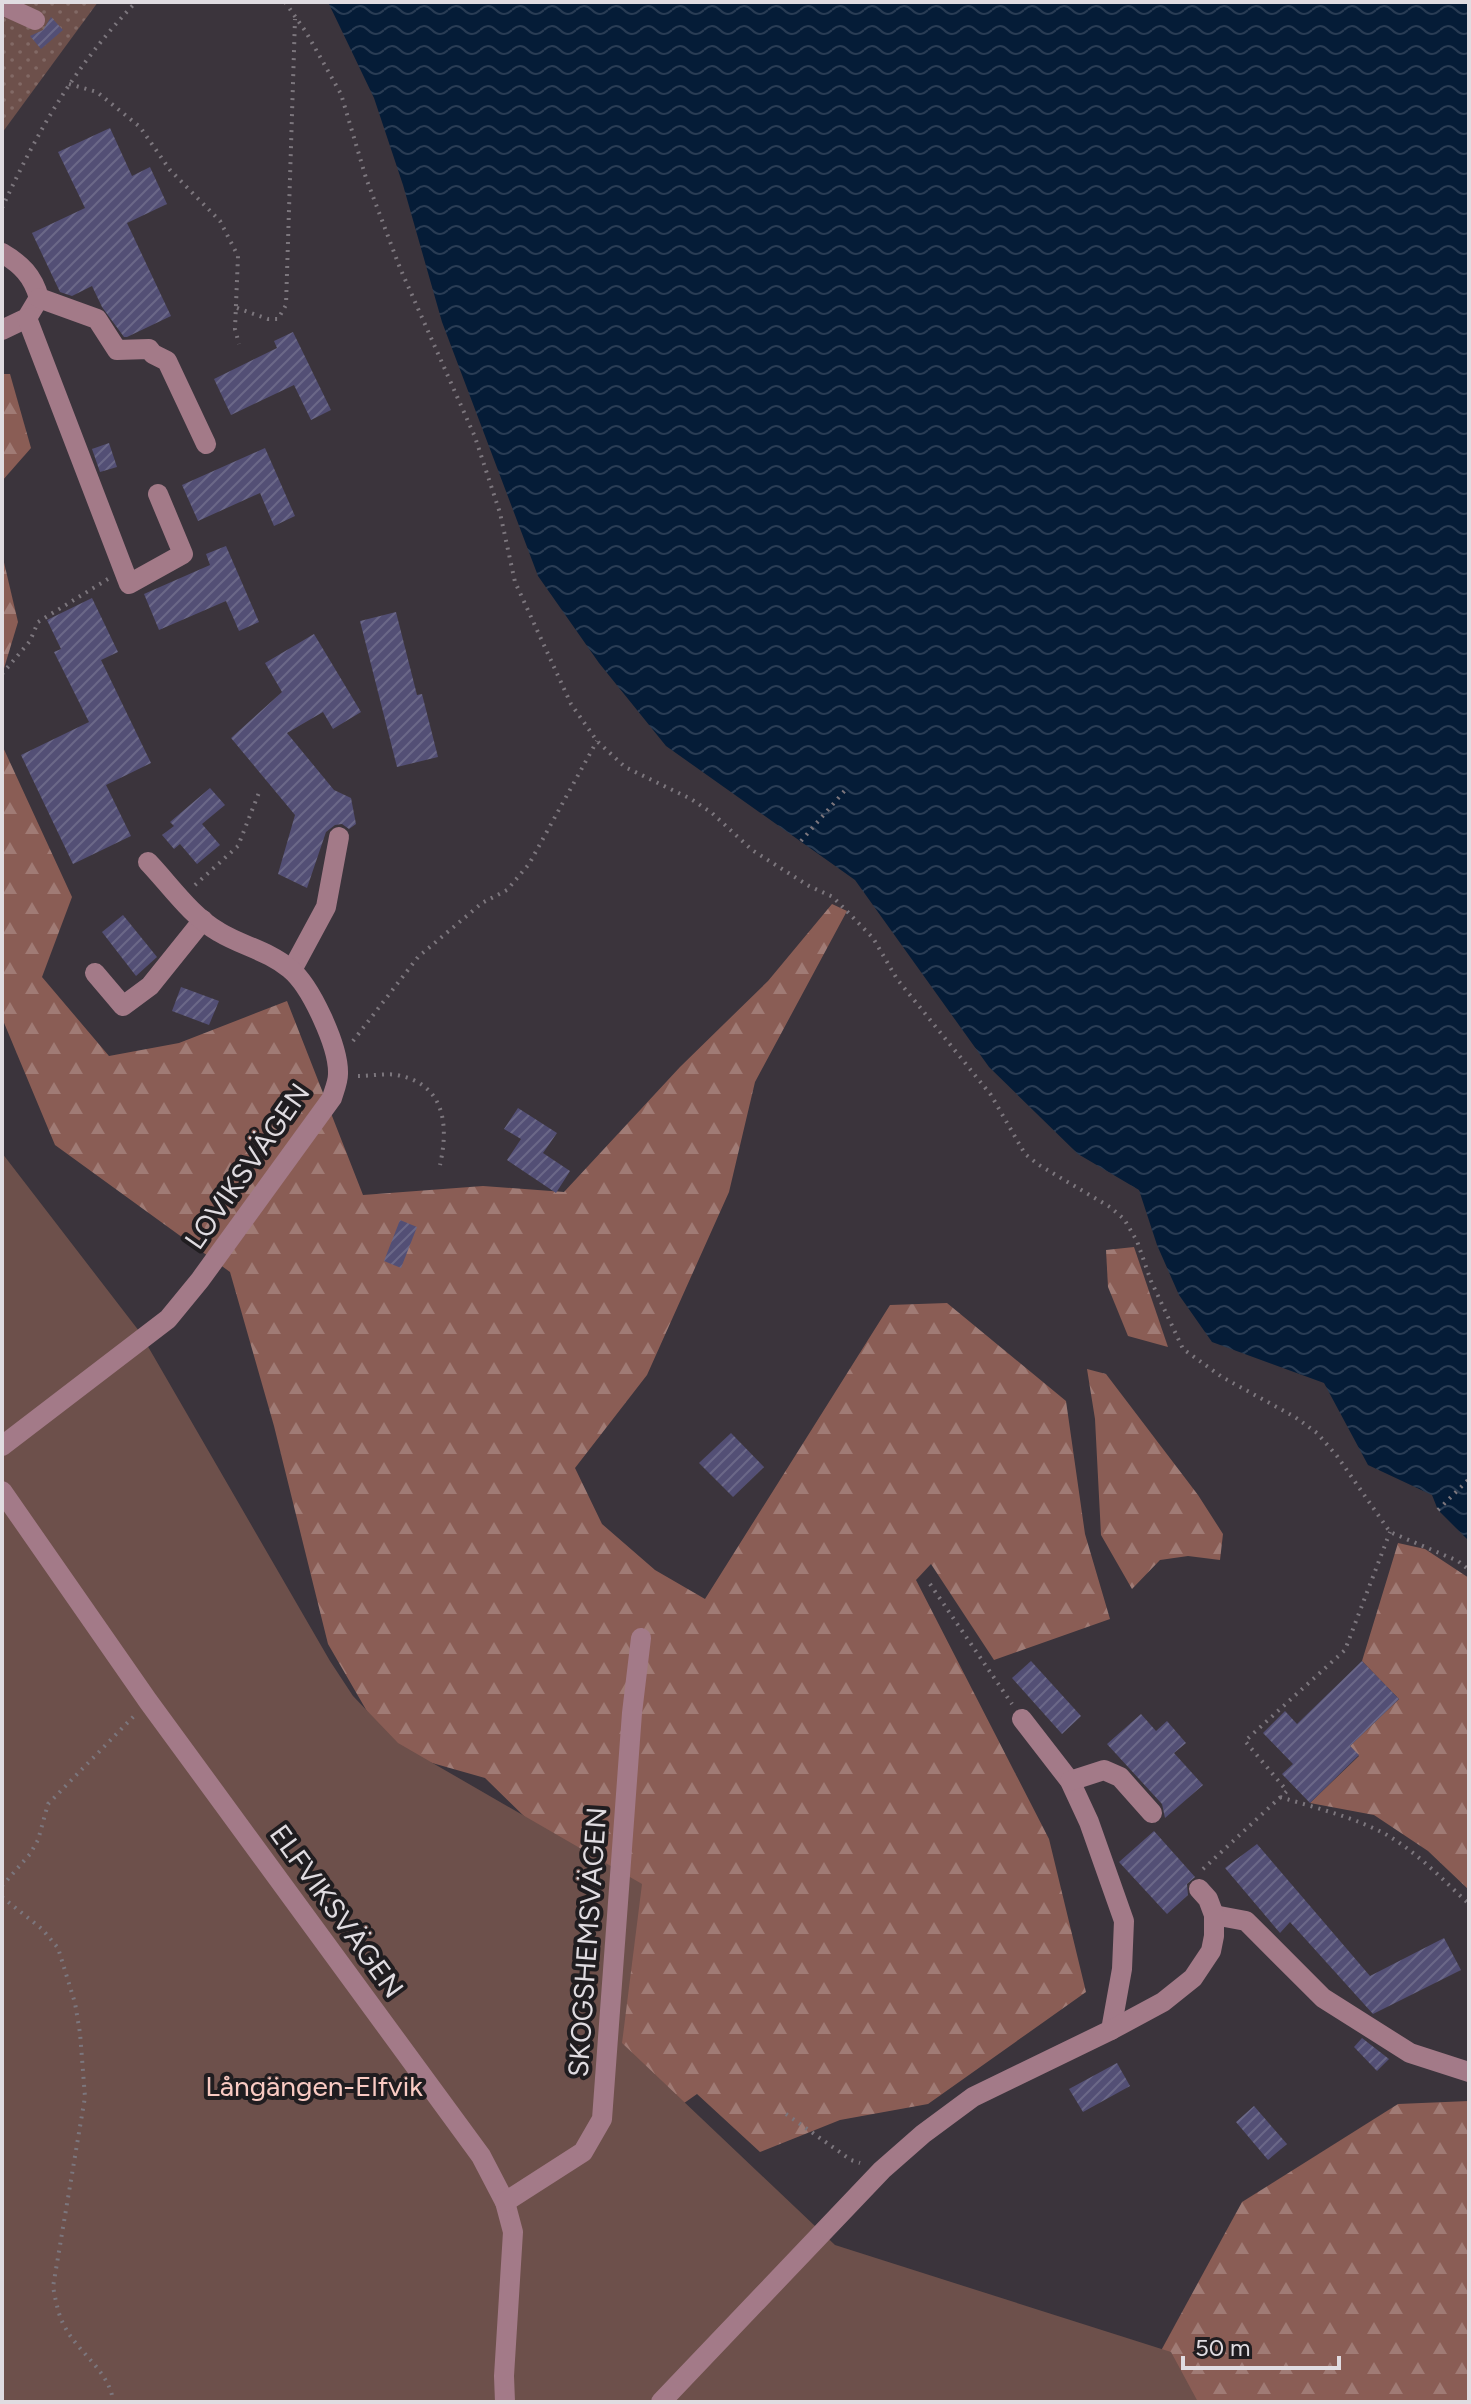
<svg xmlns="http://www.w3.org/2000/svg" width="1471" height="2404" font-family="Figtree,sans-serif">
	<defs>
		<pattern id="grass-dots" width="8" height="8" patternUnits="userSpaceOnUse" patternTransform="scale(2)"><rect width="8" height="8" fill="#6d504b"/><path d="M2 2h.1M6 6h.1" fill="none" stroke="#826965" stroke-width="1.8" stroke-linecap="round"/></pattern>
		<pattern id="forest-firs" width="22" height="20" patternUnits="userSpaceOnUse" patternTransform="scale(2)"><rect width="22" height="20" fill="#8a5d55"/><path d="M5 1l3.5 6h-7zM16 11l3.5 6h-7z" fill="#a07b75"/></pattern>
		<pattern id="water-waves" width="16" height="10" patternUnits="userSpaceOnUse" patternTransform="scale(2)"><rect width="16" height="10" fill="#051c37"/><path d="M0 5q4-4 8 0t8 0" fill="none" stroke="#293c54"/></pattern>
		<pattern id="building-hatch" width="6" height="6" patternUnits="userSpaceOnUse" patternTransform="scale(2)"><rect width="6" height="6" fill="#534f75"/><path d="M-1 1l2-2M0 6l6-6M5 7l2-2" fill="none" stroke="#6b6888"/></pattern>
	</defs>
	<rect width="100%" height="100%" fill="#3b343c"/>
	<path fill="url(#grass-dots)" d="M2 2H98L2 133Z"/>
	<g fill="url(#forest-firs)">
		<path d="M2 374H10L31 448 2 481Z"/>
		<path d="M2 554 18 622 2 675Z"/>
		<path d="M2 745 72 897 42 977 109 1056 179 1043 287 1001 363 1195 483 1186 564 1192 680 1067 768 981 832 904 847 911 755 1082 729 1192 647 1375 575 1468 602 1524 655 1570 705 1599 890 1305 947 1303 1066 1401 1085 1534 1110 1619 994 1660 931 1564 916 1580 1049 1839 1086 1992 928 2104 840 2120 760 2152 697 2094 603 2160 623 1913 485 1778 390 1751 328 1644 274 1426 230 1272 55 1145 2 1018Z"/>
		<path d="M1134 1247 1168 1347 1128 1336 1108 1287 1106 1250Z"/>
		<path d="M1087 1369 1106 1374 1198 1495 1223 1534 1220 1560 1188 1556 1160 1560 1132 1589 1101 1535 1095 1419Z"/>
		<path d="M1398 1543 1425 1549 1469 1578V1890L1428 1851 1374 1815 1310 1803 1359 1756 1350 1746 1399 1699 1362 1661Z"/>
		<path d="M1469 2101V2402H1175L1157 2358 1242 2202 1398 2104Z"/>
	</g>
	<path fill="#6d504b" d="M2 1153 139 1331 330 1661 353 1696 398 1743 642 1884 622 2043 835 2245 1171 2352 1198 2402H2Z"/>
	<path fill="url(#water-waves)" d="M328 2H1469V1541L1438 1510 1432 1495 1368 1465 1324 1383 1212 1342 1179 1295 1157 1245 1139 1190 1078 1154 989 1067 855 880 666 746 599 663 538 576 442 322 403 185 374 98Z"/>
	<g fill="url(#building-hatch)">
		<path d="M51 17 63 30 41 49 30 36 43 30Z"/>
		<path d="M110 128 132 176 150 167 167 204 127 223 171 316 127 337H124L102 307 92 286 72 296 60 292 32 233 85 208 58 152Z"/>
		<path d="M293 332 331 410 311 420 294 385 231 415 214 379 277 348 274 341Z"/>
		<path d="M109 443 117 467 100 472 92 449Z"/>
		<path d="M265 448 295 516 274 526 260 493 198 521 182 485Z"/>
		<path d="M226 546 259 622 239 631 226 601 159 630 144 594 210 565 206 554Z"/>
		<path d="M92 598 118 652 101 660 151 763 106 785 131 836 73 864 21 755 89 722 54 652 61 649 47 620Z"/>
		<path d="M396 612 417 695 422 694 438 757 397 767 360 621Z"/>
		<path d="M314 634 361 712 333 729 323 712 287 733 334 790 351 798 356 824 349 829 342 824 335 825 326 832 307 888 278 874 295 815 231 738 282 692 265 663Z"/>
		<path d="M210 788 225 805 202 824 220 845 197 864 180 844 174 849 162 835 174 826 170 822Z"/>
		<path d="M123 915 157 957 136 976 102 932Z"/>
		<path d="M181 987 219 1001 209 1025 172 1011Z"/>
		<path d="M518 1108 557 1133 543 1153 570 1171 556 1193 507 1160 521 1139 504 1129Z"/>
		<path d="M400 1220 417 1227 401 1268 384 1261Z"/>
		<path d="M731 1433 764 1467 733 1497 699 1463Z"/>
		<path d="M1031 1661 1081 1716 1062 1734 1012 1678Z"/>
		<path d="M1362 1661 1399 1699 1350 1746 1359 1755 1310 1803 1282 1774 1293 1764 1263 1733 1285 1711 1297 1724Z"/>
		<path d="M1141 1714 1156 1731 1167 1721 1186 1743 1174 1753 1203 1785 1165 1818 1162 1804 1107 1744Z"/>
		<path d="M1154 1831 1195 1877 1187 1884 1188 1895 1167 1914 1119 1862Z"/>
		<path d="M1257 1844 1370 1976 1444 1938 1461 1970 1373 2014 1290 1922 1280 1933 1225 1868Z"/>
		<path d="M1362 2038 1389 2059 1377 2071 1354 2047Z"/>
		<path d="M1117 2063 1130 2086 1083 2112 1069 2089Z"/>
		<path d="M1254 2106 1287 2144 1268 2160 1236 2122Z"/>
	</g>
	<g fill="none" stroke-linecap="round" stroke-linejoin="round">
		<g stroke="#7c767d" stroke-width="4" stroke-dasharray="2 6" stroke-linecap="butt">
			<path d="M285 2 306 32 341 94 366 178 400 268 475 437 500 513 515 582 571 704 597 741 625 767 691 799 712 813 752 850 809 886 833 897 873 938 897 979 991 1095 1025 1154 1039 1165 1110 1207 1124 1219 1137 1241 1151 1281 1183 1349 1222 1377 1295 1417 1317 1433 1337 1456 1390 1532 1458 1561 1469 1570"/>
			<path d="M69 84 97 92 140 127 170 170 220 221 238 256 235 329 239 344"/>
			<path d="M2 208C39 128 75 66 136 2"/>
			<path d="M237 308 268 319H278L286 305 295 19"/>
			<path d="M2 674 30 641 38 622 108 579"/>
			<path d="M801 841 847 788"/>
			<path d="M195 885 238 846 260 790"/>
			<path d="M353 1041 418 957 482 903 507 890 529 864 597 741"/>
			<path d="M358 1076C371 1076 385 1073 397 1075 445 1084 449 1125 440 1165"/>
			<path d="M1438 1510 1468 1480"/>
			<path d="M930 1584 1012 1704"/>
			<path d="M1280 1797C1316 1808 1354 1817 1387 1835 1418 1853 1443 1880 1469 1904"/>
			<path d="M1203 1869 1287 1791 1245 1741 1345 1650 1390 1532"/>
			<path d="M2 1886 30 1854 38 1840 48 1804 136 1714"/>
			<path d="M2 1897 42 1929 58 1948 75 2003 80 2033 85 2097 53 2287C56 2301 58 2316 66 2329 79 2353 111 2373 113 2402"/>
			<path d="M786 2114 851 2160 860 2163"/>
		</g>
		<g stroke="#a37a88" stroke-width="20">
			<path d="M2 5 35 20"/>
			<path d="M2 253C21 264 33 276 39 298L27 318 2 330"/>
			<path d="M39 298 97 319 117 350 149 349 153 354 167 361 206 444"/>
			<path d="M27 318 129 584 183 554 158 494"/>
			<path d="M292 970 326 907 339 837"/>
			<path d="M95 973 123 1006 150 986 203 920"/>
			<path d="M2 1446 168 1319 200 1280 332 1098C334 1091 338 1082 338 1074 339 1047 311 986 290 969 269 951 242 946 219 932 191 916 170 885 148 862"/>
			<path d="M2 1491 148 1701 481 2156 505 2202 513 2232 504 2376 505 2402"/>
			<path d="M1022 1719 1070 1781 1089 1822 1124 1921 1122 1969 1111 2030"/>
			<path d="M1070 1781 1104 1770 1120 1777 1152 1813"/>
			<path d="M1214 1915 1246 1921 1323 1998 1410 2053 1469 2072"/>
			<path d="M505 2202 583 2152 602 2119 632 1713 641 1638"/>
			<path d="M661 2402 882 2170 923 2134 973 2097 1111 2030 1163 2002 1193 1978 1211 1951 1214 1936V1915L1208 1899 1199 1889"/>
		</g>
	</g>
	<g text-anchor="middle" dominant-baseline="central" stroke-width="8" stroke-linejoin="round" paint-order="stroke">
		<g font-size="28" fill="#e0dce1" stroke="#201d20">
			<text transform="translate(247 1166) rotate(-55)">LOVIKSVÄGEN</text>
			<text transform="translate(337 1911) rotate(54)">ELFVIKSVÄGEN</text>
			<text transform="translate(587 1942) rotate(-86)">SKOGSHEMSVÄGEN</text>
		</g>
		<g font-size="28" fill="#facbc3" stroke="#201d20">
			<text x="314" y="2086">Långängen-Elfvik</text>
		</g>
	</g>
	<rect width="1471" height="2404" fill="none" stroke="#e0dce1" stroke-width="8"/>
	<path d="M1183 2356v12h156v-12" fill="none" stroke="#e0dce1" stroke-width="4"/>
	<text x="1195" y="2356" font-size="24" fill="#e0dce1" stroke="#201d20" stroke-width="6" paint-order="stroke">50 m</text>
</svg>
